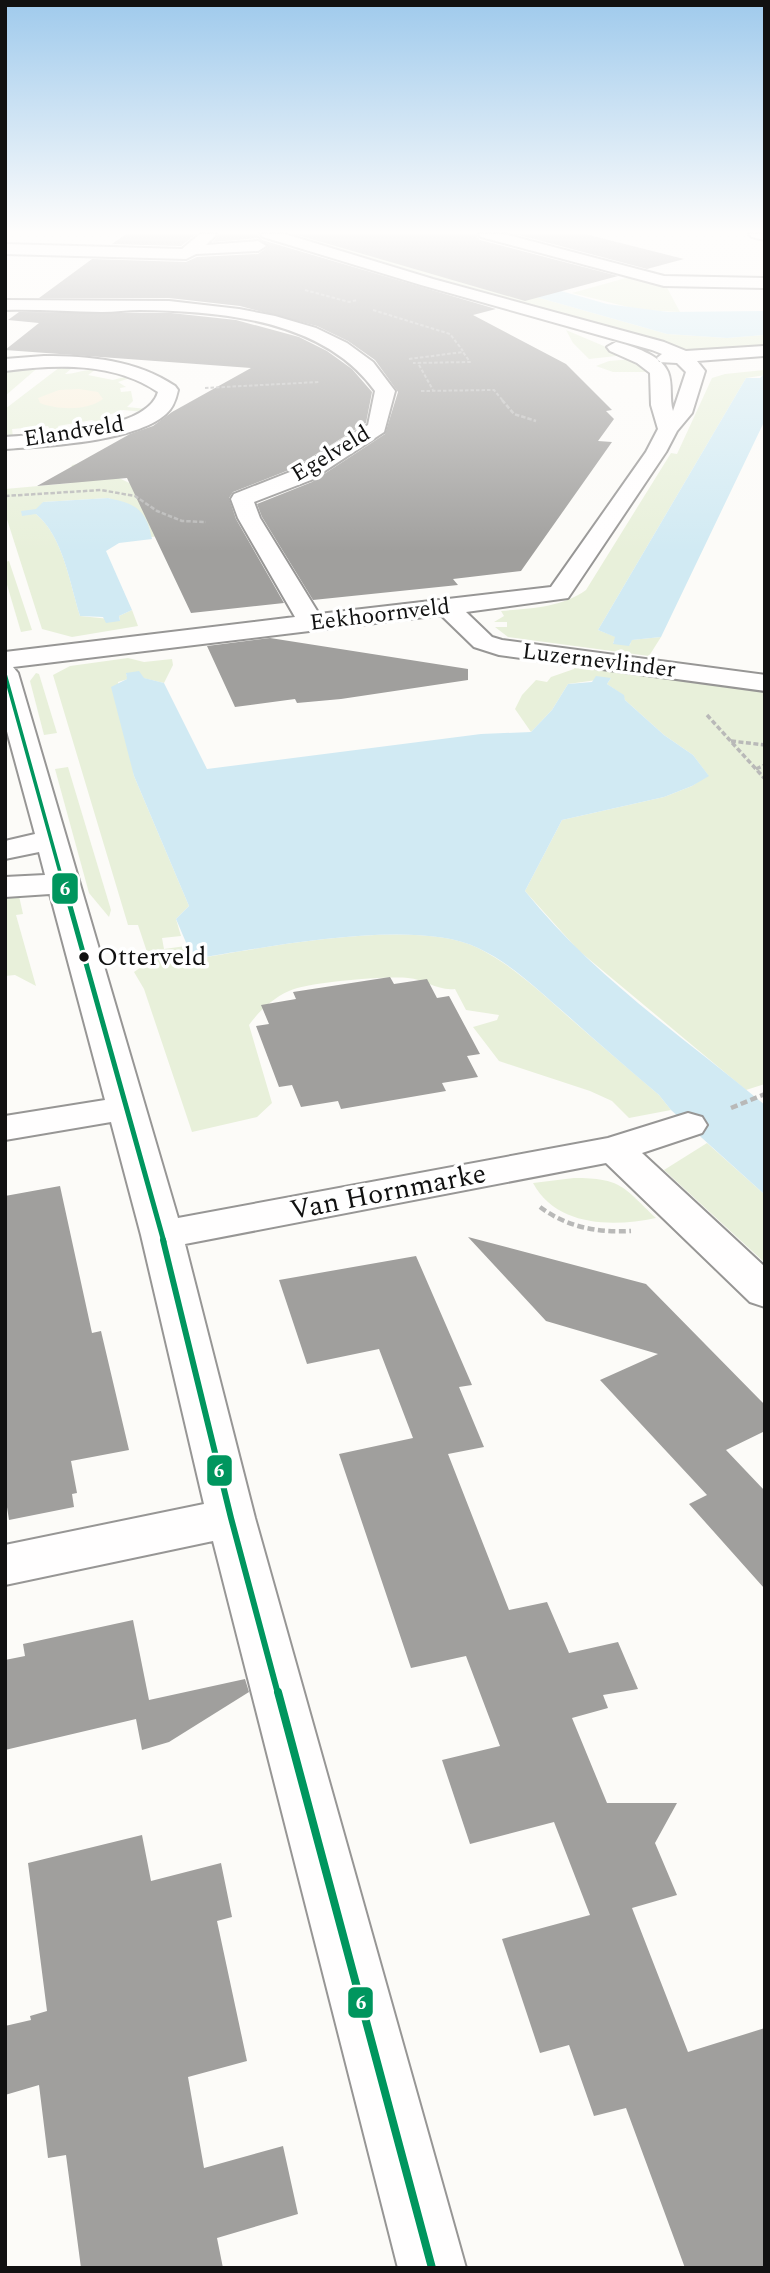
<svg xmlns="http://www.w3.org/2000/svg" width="770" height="2273" font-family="Spectral,serif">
	<rect width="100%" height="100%" fill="#fcfbf8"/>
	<g fill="#e8f0da">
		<path d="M287 234H313L667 334 727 338 765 335V346L702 351 681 349Z"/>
		<path d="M633 276 665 284 680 312 640 310 572 293Z"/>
		<path d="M566 330 625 355 589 359 573 343Z"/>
		<path d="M632 359 644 366 647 372H613L596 366 609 361Z"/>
		<path d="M41 365 5 396V369Z"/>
		<path d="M60 367 72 368 65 374C77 374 84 369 95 370L88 375 113 380 128 376 133 377 118 382 126 387 120 388 121 392 131 391 133 401 127 407 147 409 143 412 123 410 100 418 113 424 105 426 92 420 58 426 61 433H52L48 426 12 429 13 437H5V409Z"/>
		<path d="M765 370V375L746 378 598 630 616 637 613 643 630 645 631 640 661 637 649 656 508 637 495 627H507V622H494L504 616 501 611C531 608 561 608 586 590L671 453 677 454 712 378 725 374Z"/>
		<path d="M82 463 104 471 229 530 151 537 149 527 109 498 43 502 36 514C63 536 70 584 80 616L120 620 119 616 132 610 138 626 72 637 42 629 5 513V489L72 483 69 474 72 465Z"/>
		<path d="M9 561 32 630 21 632 5 578V562Z"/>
		<path d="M128 658 144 662 172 659 173 665 164 683 126 674 128 679 118 682 134 776 189 906 176 919 181 936 162 938 164 949 186 946 193 959C263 948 415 917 478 948 510 964 536 988 563 1012 594 1040 627 1067 659 1095L671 1110 629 1118 612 1101 590 1091 499 1061 473 1027 497 1020 499 1015 466 1010 455 989C437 991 425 979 408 978 385 976 309 982 289 991 273 998 259 1011 249 1025L272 1103 257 1117 192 1132 144 989 134 972 150 961 138 925H128L53 675 70 666Z"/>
		<path d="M576 665 765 691V1084L746 1090 578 950 525 891 562 820 664 797 692 786 708 775 693 755 664 735 625 700 623 695 607 684 611 678 568 684 552 710 531 732 515 709 522 695 536 680 547 682 551 677 574 669Z"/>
		<path d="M36 673 39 674 57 733 44 735 30 681Z"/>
		<path d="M68 767 111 910 109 917 89 893 55 769Z"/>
		<path d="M19 896 23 914 16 915 36 986 15 975 5 976V897Z"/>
		<path d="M707 1143 765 1195V1263L664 1170Z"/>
		<path d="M574 1178C622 1178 623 1187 656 1218 613 1227 557 1227 533 1183Z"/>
	</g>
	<path fill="#f9f0dc" d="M79 389 98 392 103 399C87 411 58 410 40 403L38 398 59 390Z"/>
	<g fill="#d1eaf3">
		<path d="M313 234H360L607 304 668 312 765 311V335L727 338 667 334Z"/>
		<path d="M763 375H765V420L661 637 632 640 629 646 613 644 615 637 598 630 746 378H760Z"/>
		<path d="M108 498C136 504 146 509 152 539L119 543 106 551 132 610 119 616 120 621 106 623 103 617 80 616C70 584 63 536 36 514L22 516 21 511 36 509 43 502Z"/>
		<path d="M139 671 144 678 164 683 207 769 481 734 531 732 552 710 568 684 592 682 596 676 611 678 607 684 624 695 625 700 664 735 693 755 709 776 692 786 664 797 562 820 525 891C592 975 683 1037 765 1105V1195L671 1110 659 1095C628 1069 597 1042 567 1015 538 990 512 964 478 948 414 917 263 948 193 959L176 919 189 906 134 776 111 687 127 679 126 673Z"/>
	</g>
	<g fill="#a09f9d">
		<path d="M126 234H196L181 246 112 244Z"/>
		<path d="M220 234H257L262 240 496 309 473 315 566 364 612 410 606 411 614 419 598 441 612 442 521 571 453 579 458 585 313 600 262 517 257 504 312 482 385 434 398 392 375 360 348 341 317 326 240 306 169 298H39L92 259 186 262 197 257 258 254 268 247 258 238 213 242Z"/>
		<path d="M294 234H475L480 240 618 276 525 301Z"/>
		<path d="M515 234H585L684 259 647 269Z"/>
		<path d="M19 312 171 313 236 320 299 337 327 351 352 369 372 392 366 423 294 468 233 492 229 498 236 519 284 603 191 613 127 478 37 486 130 434 153 426 172 412 251 368 5 350 39 323 8 320Z"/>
		<path d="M270 638 468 669V680L341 699 297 703 295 699 235 707 207 646Z"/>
		<path d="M390 977 394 984 427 979 437 998 449 996 480 1054 467 1056 478 1077 442 1083 446 1091 341 1109 338 1101 301 1107 292 1085 279 1087 256 1026 269 1024 261 1005 296 999 293 992Z"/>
		<path d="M60 1186 92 1333 101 1331 129 1450 71 1461 77 1493 72 1494 74 1507 9 1520 5 1494V1196Z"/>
		<path d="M468 1237 646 1284 765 1405V1431L726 1450 765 1491V1589L689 1504 707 1495 600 1380 658 1354 546 1321Z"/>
		<path d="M416 1256 472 1385 459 1387 484 1447 448 1454 509 1610 547 1602 569 1653 618 1642 638 1689 603 1695 608 1708 572 1718 607 1803H677L655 1843 677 1895 632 1908 688 2052 765 2028V2268H685L626 2108 594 2116 569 2045 540 2053 502 1939 590 1915 554 1822 470 1844 442 1760 500 1746 466 1656 411 1668 339 1454 413 1438 379 1349 307 1364 279 1280Z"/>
		<path d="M133 1620 149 1700 245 1679 249 1692 169 1742 142 1750 136 1719 5 1750V1660L25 1656 23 1644Z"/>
		<path d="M142 1835 151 1881 221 1863 232 1917 217 1921 247 2061 188 2077 204 2168 283 2146 298 2214 217 2238 223 2268H81L66 2155 48 2158 39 2085 5 2095V2026L31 2020 30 2016 47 2011 28 1863Z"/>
	</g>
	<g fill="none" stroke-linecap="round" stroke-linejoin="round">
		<g stroke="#979695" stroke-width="4">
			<g id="minor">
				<path d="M200 234H217L206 245 258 241 266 246 258 251 196 254 186 259 5 254V244L182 249Z"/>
				<path d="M260 234H285L433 279 664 342 686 351 765 346V356L697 361 705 371 692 413 677 431 666 452 568 598 466 612 492 637 502 640 765 675V691L499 655 474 647 441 615 13 667 18 673 178 1218 608 1138 688 1113 702 1117 707 1125 702 1133 642 1153 765 1267V1307L750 1302 606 1163 185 1244 255 1518 466 2268H398L213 1541 5 1585V1545L204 1504 141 1235 111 1122 5 1140V1116L105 1100 50 894 5 897V877L45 875 39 852 5 859V841L35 834 5 724V652L295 617 238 518 231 499 234 494 295 470 368 425 375 391C324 320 222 311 140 310 127 310 115 312 102 312 70 312 38 309 5 310V300L169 301 239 309 275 316 316 328 347 343 373 362 395 391 384 432 311 480 254 502 260 518 319 614 551 587 646 452 658 429 651 405 650 373 637 363 610 351 607 347 616 342C632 346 661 355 668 372 673 384 669 399 673 411L686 372 677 363 659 362 657 358 662 354 652 350 421 285 263 237Z"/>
				<path d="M478 234H504L664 276 765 278V288L664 286 481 237Z"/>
				<path d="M749 234H765V240L752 237Z"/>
				<path d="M44 356C90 356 136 360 175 386L178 390C176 399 173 408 166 414 135 442 46 446 5 449V437C41 434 147 432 158 392 114 362 56 364 5 371V359Z"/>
			</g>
		</g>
		<g stroke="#b9b9b8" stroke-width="2" stroke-dasharray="3.5 2" stroke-linecap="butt">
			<path d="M305 290 349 302 357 300"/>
			<path d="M373 310 450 334 463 351"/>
			<path d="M409 359 463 352 470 362 413 363"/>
			<path d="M419 365 433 390"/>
			<path d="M205 388 319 382"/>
			<path d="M421 391 494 390 504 402"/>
		</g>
		<g stroke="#b9b9b8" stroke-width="2.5" stroke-dasharray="4.5 2" stroke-linecap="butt">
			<path d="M502 400 514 414 536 421"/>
			<path d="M5 496 101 490 135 496 157 511 182 521 206 522"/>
		</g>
		<g stroke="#b9b9b8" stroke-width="3.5" stroke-dasharray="5 2.5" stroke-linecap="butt">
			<path d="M707 715 765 779"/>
			<path d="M731 741 765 745"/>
			<path d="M756 769 765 765"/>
		</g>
		<g stroke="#b9b9b8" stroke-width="4.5" stroke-dasharray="7 3.5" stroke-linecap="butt">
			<path d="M731 1108 765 1094"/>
			<path d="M540 1207C567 1227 597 1233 631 1231"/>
		</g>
		<use href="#minor" fill="#fffefe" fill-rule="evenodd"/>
		<g stroke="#fff" stroke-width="7">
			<path id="bus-1-far3" d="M5 674 65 890"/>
		</g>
		<g stroke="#fff" stroke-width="10">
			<path id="bus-1-far2" d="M65 888 164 1242"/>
		</g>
		<g stroke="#fff" stroke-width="11">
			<path id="bus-1-far1" d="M163 1240 231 1518 278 1694"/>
		</g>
		<g stroke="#fff" stroke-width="13">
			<path id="bus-1" d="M278 1692 432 2268"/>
		</g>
		<use href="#bus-1-far3" stroke="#00965e" stroke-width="3.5"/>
		<use href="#bus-1-far2" stroke="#00965e" stroke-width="5"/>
		<use href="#bus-1-far1" stroke="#00965e" stroke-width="6"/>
		<use href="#bus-1" stroke="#00965e" stroke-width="8"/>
	</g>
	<linearGradient id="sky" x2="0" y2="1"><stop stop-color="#9fcaec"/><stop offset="0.42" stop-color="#fefdfc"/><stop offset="1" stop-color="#fefdfc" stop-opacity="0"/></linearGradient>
	<rect width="770" height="552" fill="url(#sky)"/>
	<circle fill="#111" stroke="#fff" stroke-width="2.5" cx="84" cy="957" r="6"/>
	<g text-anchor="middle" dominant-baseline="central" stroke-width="7" stroke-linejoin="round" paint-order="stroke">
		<g font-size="23" fill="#111" stroke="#fff">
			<text transform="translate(74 432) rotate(-9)">Elandveld</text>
			<text transform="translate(331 454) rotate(-31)">Egelveld</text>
			<text transform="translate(380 615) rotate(-7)">Eekhoornveld</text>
			<text transform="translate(599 661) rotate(7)">Luzernevlinder</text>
		</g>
		<g font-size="26" fill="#111" stroke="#fff" text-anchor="start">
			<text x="97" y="957">Otterveld</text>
		</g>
		<g font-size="28" fill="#111" stroke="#fff">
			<text transform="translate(388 1192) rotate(-11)">Van Hornmarke</text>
		</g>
	</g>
	<g stroke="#fff" stroke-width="2.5">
		<rect x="51" y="872" width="28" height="33" rx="7" fill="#00965e"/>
		<rect x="206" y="1454" width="27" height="33" rx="7" fill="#00965e"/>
		<rect x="347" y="1986" width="27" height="33" rx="7" fill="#00965e"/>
	</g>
	<g font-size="19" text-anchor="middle" font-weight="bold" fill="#fff">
		<text x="65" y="895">6</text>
		<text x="219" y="1477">6</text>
		<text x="361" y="2009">6</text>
	</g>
	<rect width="770" height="2273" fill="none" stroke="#111111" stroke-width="14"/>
</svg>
